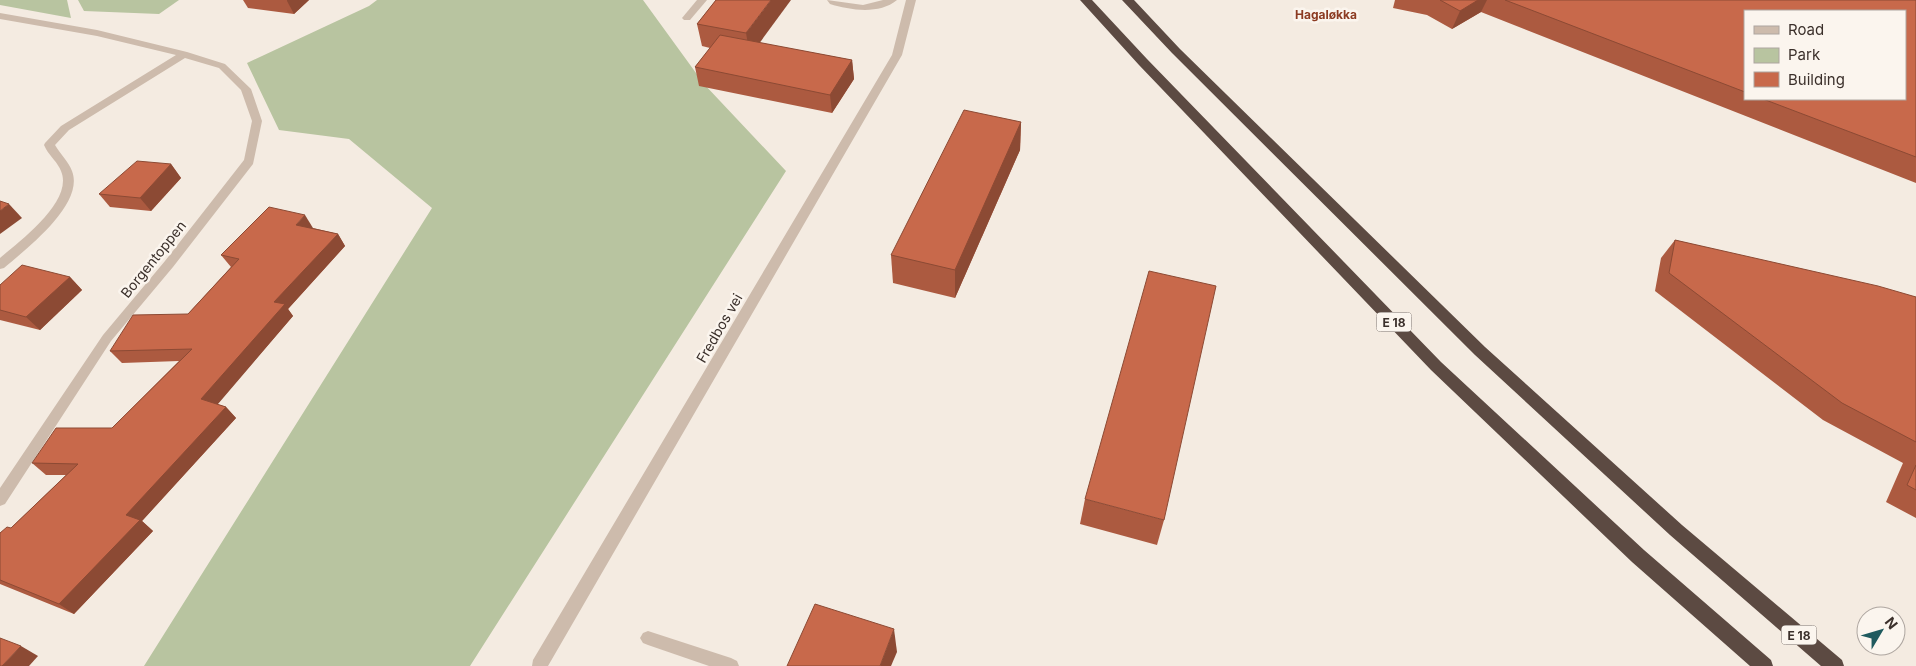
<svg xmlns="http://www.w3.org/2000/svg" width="1916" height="666" font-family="Inter,sans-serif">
	<rect width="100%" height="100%" fill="#f4ebe1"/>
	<g fill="#b8c4a0">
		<path d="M0 0H67L71 18 0 5Z"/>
		<path d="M78 0H179L159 14 84 11Z"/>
		<path d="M377 0H643L704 84 786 171 470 666H144L432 208 349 139 279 130 247 63 369 6Z"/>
	</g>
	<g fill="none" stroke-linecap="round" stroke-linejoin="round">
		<g fill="#cdbbac" fill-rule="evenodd">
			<path d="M697 0H707L690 20H684L682 18Z"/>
			<path d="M827 0 863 5 883 0H897C879 15 850 10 830 4Z"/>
			<path d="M906 0H916L902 55 548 666H532L533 660 892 55Z"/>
			<path d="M0 13 97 30 187 52 225 64 251 89 262 121 253 164 173 267 111 341 5 504 0 506V488L103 335 165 261 244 160 252 121 241 90 219 68 185 58 69 130 55 145C60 154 69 162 72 171 85 204 26 249 4 268L0 269V258C20 241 74 201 61 171 58 163 50 156 46 149L44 145 45 143 61 126 176 55 97 36 0 19Z"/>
			<path d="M648 631 731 658 737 661 739 666H709L648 645 643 643 640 638 643 633Z"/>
		</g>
		<g fill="#5c4a42" fill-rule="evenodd">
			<path d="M1080 0H1092L1147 59 1441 362 1644 550 1771 660 1773 666H1750L1632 562 1431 370 1139 65Z"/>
			<path d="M1122 0H1134L1180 49 1485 347 1682 525 1842 660 1844 666H1821L1670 535 1475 355 1172 53Z"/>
		</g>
	</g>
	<g fill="#ac5a40" fill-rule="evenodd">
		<path d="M243 0H309L294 14 248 8Z"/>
		<path d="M716 0 760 43 852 60 854 79 832 113 699 86 695 67 710 48 702 46 697 24Z"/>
		<path d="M1395 0H1916V183L1481 12 1452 29 1427 15 1393 8ZM1745 11 1905 99H1745Z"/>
		<path d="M1021 122 1020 150 955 298 893 283 891 255Z"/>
		<path d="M171 164 181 178 151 211 110 207 99 194Z"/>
		<path d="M313 228 338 234 345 246 288 309 293 316 217 404 226 407 236 418 142 521 153 531 74 614 0 584V533L11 528 66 475H46L32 463 112 428 179 361 122 363 110 351 188 314 231 267 221 255Z"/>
		<path d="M1675 240 1916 297V518L1886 502 1903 463 1823 420 1655 291 1661 258Z"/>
		<path d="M70 277 82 290 40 330 0 320V285Z"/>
		<path d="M1085 499 1164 520 1157 545 1080 524Z"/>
	</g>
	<g fill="#8c4a34">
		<path d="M287 0H309L294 14 287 1Z"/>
		<path d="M771 0H791L750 56 746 33Z"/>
		<path d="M1478 0H1487L1481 12 1452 29 1460 11Z"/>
		<path d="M852 60 854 79 832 113 830 95Z"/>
		<path d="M1021 122 1020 150 955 298V270Z"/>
		<path d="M171 164 181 178 151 211 140 198Z"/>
		<path d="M9 204 22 218 0 234V211Z"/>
		<path d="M305 215 313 228 304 237 296 225Z"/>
		<path d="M338 234 345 246 288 309 293 316 212 411 201 399 274 302Z"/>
		<path d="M70 277 82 290 40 330 26 317Z"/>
		<path d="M226 407 236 418 142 521 153 531 74 614 59 604 126 515Z"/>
		<path d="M894 629 897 652 891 666H880Z"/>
		<path d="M21 646 38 656 29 666H2Z"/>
	</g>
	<g fill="#c8694b" stroke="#8c4a34">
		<path d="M716 0H771L746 33 697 24Z"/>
		<path d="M1440 0H1478L1460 11Z"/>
		<path d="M1505 0H1916V157L1763 99H1905V11H1745V92Z"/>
		<path d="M720 35 852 60 830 95 695 67Z"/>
		<path d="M964 110 1021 122 955 270 891 255Z"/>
		<path d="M137 161 171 164 140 198 99 194Z"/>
		<path d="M0 201 9 204 0 211Z"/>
		<path d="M269 207 305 215 296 225 338 234 274 302 285 304 201 399 226 407 126 515 140 520 59 604 0 580V533L7 527 11 528 78 464 32 463 56 428H112L192 349 110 351 133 315 188 314 239 259 221 255Z"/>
		<path d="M1675 240 1878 286 1916 297V442L1842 403 1669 273Z"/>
		<path d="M22 265 70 277 26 317 0 310V285Z"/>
		<path d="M1149 271 1216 286 1164 520 1085 499Z"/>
		<path d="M1916 465V490L1907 485Z"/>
		<path d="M815 604 894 629 880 666H787Z"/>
		<path d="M0 638 21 646 2 666H0Z"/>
	</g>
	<g text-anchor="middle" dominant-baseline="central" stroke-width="5" stroke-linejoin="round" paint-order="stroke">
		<g font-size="12" font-weight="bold" fill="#8c3b22" stroke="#fbf5ee">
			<text x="1326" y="14">Hagaløkka</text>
		</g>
		<g fill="#fbf5ee" stroke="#756b66" stroke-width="1">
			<rect x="1376.5" y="312.5" width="35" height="19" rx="4"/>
			<rect x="1781.5" y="625.5" width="35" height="19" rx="4"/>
		</g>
		<g font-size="12" font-weight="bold" fill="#3b302b">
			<text x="1394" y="322">E 18</text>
			<text x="1799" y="635">E 18</text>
		</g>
		<g font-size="14" fill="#3b302b" stroke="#fbf5ee">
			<text transform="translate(153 259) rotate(-51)">Borgentoppen</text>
			<text transform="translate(719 328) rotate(-60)">Fredbos vei</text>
		</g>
	</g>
	<rect x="1744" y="10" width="162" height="90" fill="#fbf5ee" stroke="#aea6a0"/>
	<rect x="1754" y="26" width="25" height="8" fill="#cdbbac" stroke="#aea6a0"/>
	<text x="1788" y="35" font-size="15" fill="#3b302b">Road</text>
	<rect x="1754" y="48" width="25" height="15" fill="#b8c4a0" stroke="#aea6a0"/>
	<text x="1788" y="60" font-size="15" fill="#3b302b">Park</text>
	<rect x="1754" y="72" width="25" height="15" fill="#c8694b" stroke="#aea6a0"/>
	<text x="1788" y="85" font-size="15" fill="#3b302b">Building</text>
	<g transform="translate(1881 631) rotate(52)"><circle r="24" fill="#fbf5ee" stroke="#aea6a0"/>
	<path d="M0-4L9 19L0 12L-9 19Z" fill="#1f5a5e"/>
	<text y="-8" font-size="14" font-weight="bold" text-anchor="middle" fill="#3b302b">N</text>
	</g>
</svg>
